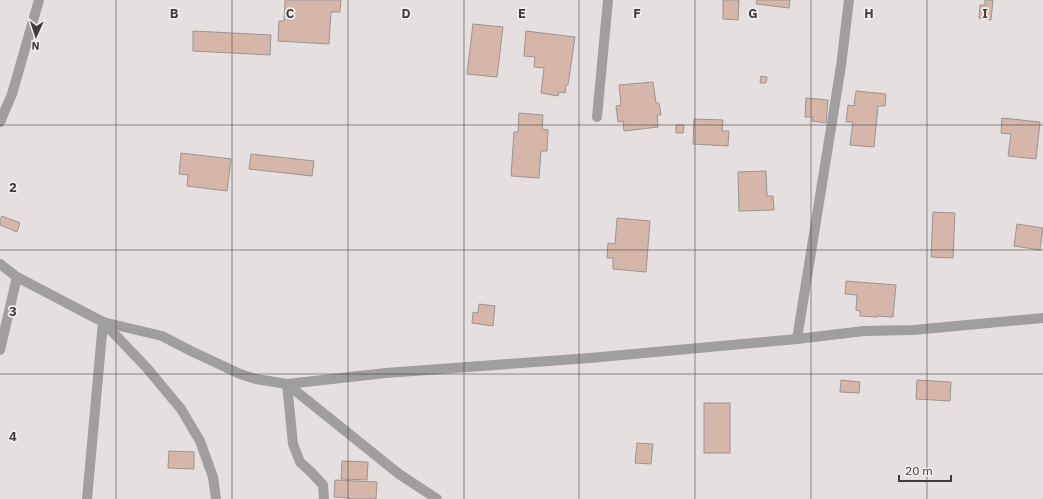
<svg xmlns="http://www.w3.org/2000/svg" width="1043" height="499" font-family="'IBM Plex Sans',sans-serif">
	<rect width="100%" height="100%" fill="#e5e0df"/>
	<g fill="#d5b6a8" stroke="#999593">
		<path d="M285 0H341L340 12H331L329 44 278 41 279 21H284Z"/>
		<path d="M723 0H739L738 20 723 19Z"/>
		<path d="M757 0H790L789 8 756 4Z"/>
		<path d="M985 0H993L991 20 979 18 980 5H985Z"/>
		<path d="M473 24 503 27 497 77 467 74Z"/>
		<path d="M193 31 271 35 270 55 193 51Z"/>
		<path d="M526 31 575 37 568 85H566L565 93 559 92 558 96 541 93 544 68 534 67 535 57 524 56Z"/>
		<path d="M761 76 767 77 766 83H760Z"/>
		<path d="M653 82 656 103H659L661 115H657L658 127 624 131 623 121 618 122 616 106 621 105 619 85Z"/>
		<path d="M856 91 886 94 885 106H878L874 147 850 145 853 122H846L848 105 854 106Z"/>
		<path d="M806 98 828 100 826 123 812 121 813 117H805Z"/>
		<path d="M519 113 543 115 542 129 548 130 547 151H541L539 178 511 176 514 132H518Z"/>
		<path d="M1002 118 1040 122 1036 159 1008 156 1011 134 1001 133Z"/>
		<path d="M694 119 723 120 722 131H729L728 146 693 144Z"/>
		<path d="M676 125H684L683 133H676Z"/>
		<path d="M181 153 231 159 227 191 187 186 188 175 179 174Z"/>
		<path d="M251 154 314 161 312 176 249 169Z"/>
		<path d="M766 171 767 196H773L774 210 739 211 738 172Z"/>
		<path d="M933 212 955 213 953 258 931 257Z"/>
		<path d="M2 216 20 223 17 232 0 225V219Z"/>
		<path d="M617 218 650 221 646 272 613 269V258H607L608 243 615 244Z"/>
		<path d="M1017 224 1043 228 1040 250 1014 246Z"/>
		<path d="M846 281 896 285 893 317 877 316V317L860 316V311L856 310 857 295 845 294Z"/>
		<path d="M479 304 495 306 493 326 472 323 473 312 478 313Z"/>
		<path d="M841 380 860 382 859 393 840 392Z"/>
		<path d="M917 380 951 382 950 401 916 399Z"/>
		<rect x="704" y="403" width="26" height="50"/>
		<path d="M637 443 653 444 651 464 635 463Z"/>
		<path d="M169 451 194 452V469L168 468Z"/>
		<path d="M342 461 368 462 367 480 341 479Z"/>
		<path d="M335 480 377 482 376 499H349V498L334 497Z"/>
	</g>
	<g fill="none" stroke-linecap="round" stroke-linejoin="round">
		<g stroke="#a19f9e" stroke-width="10">
			<path d="M597 117 608 0"/>
			<path d="M0 122 12 94 39 0"/>
			<path d="M0 264 17 277 103 322 162 336 191 351 240 374 256 379 287 384 386 373 590 358 797 339 864 331 913 330 1043 318"/>
			<path d="M103 322 146 367 181 409 200 441 213 477 216 499"/>
			<path d="M797 339 841 66 849 0"/>
			<path d="M0 350 17 277"/>
			<path d="M287 384 399 474 437 499"/>
			<path d="M287 384 293 444 300 462 312 473 323 485 324 499"/>
			<path d="M87 499 103 322"/>
		</g>
	</g>
	<path fill="none" stroke="#3e3d3c" stroke-width="1" stroke-opacity="0.55" d="M116 0V499M232 0V499M348 0V499M464 0V499M579 0V499M695 0V499M811 0V499M927 0V499M0 125H1043M0 250H1043M0 374H1043"/>
	<g font-size="13" text-anchor="middle" font-weight="bold" fill="#3e3d3c" stroke="#f2eeec" stroke-width="3.5" stroke-linejoin="round" paint-order="stroke">
		<text x="174" y="18">B</text>
		<text x="290" y="18">C</text>
		<text x="406" y="18">D</text>
		<text x="522" y="18">E</text>
		<text x="637" y="18">F</text>
		<text x="753" y="18">G</text>
		<text x="869" y="18">H</text>
		<text x="985" y="18">I</text>
		<text x="13" y="192">2</text>
		<text x="13" y="316">3</text>
		<text x="13" y="441">4</text>
	</g>
	<g transform="translate(36 36) rotate(183)" stroke="#f2eeec" stroke-width="3" paint-order="stroke">
	<path d="M0-3L7 15L0 10L-7 15Z" fill="#3e3d3c"/>
	<text y="-6" font-size="11" font-weight="bold" text-anchor="middle" fill="#3e3d3c">N</text>
	</g>
	<path d="M899 475v6h52v-6" fill="none" stroke="#3e3d3c" stroke-width="2"/>
	<text x="905" y="475" font-size="12" fill="#3e3d3c" stroke="#f2eeec" stroke-width="3" paint-order="stroke">20 m</text>
</svg>
